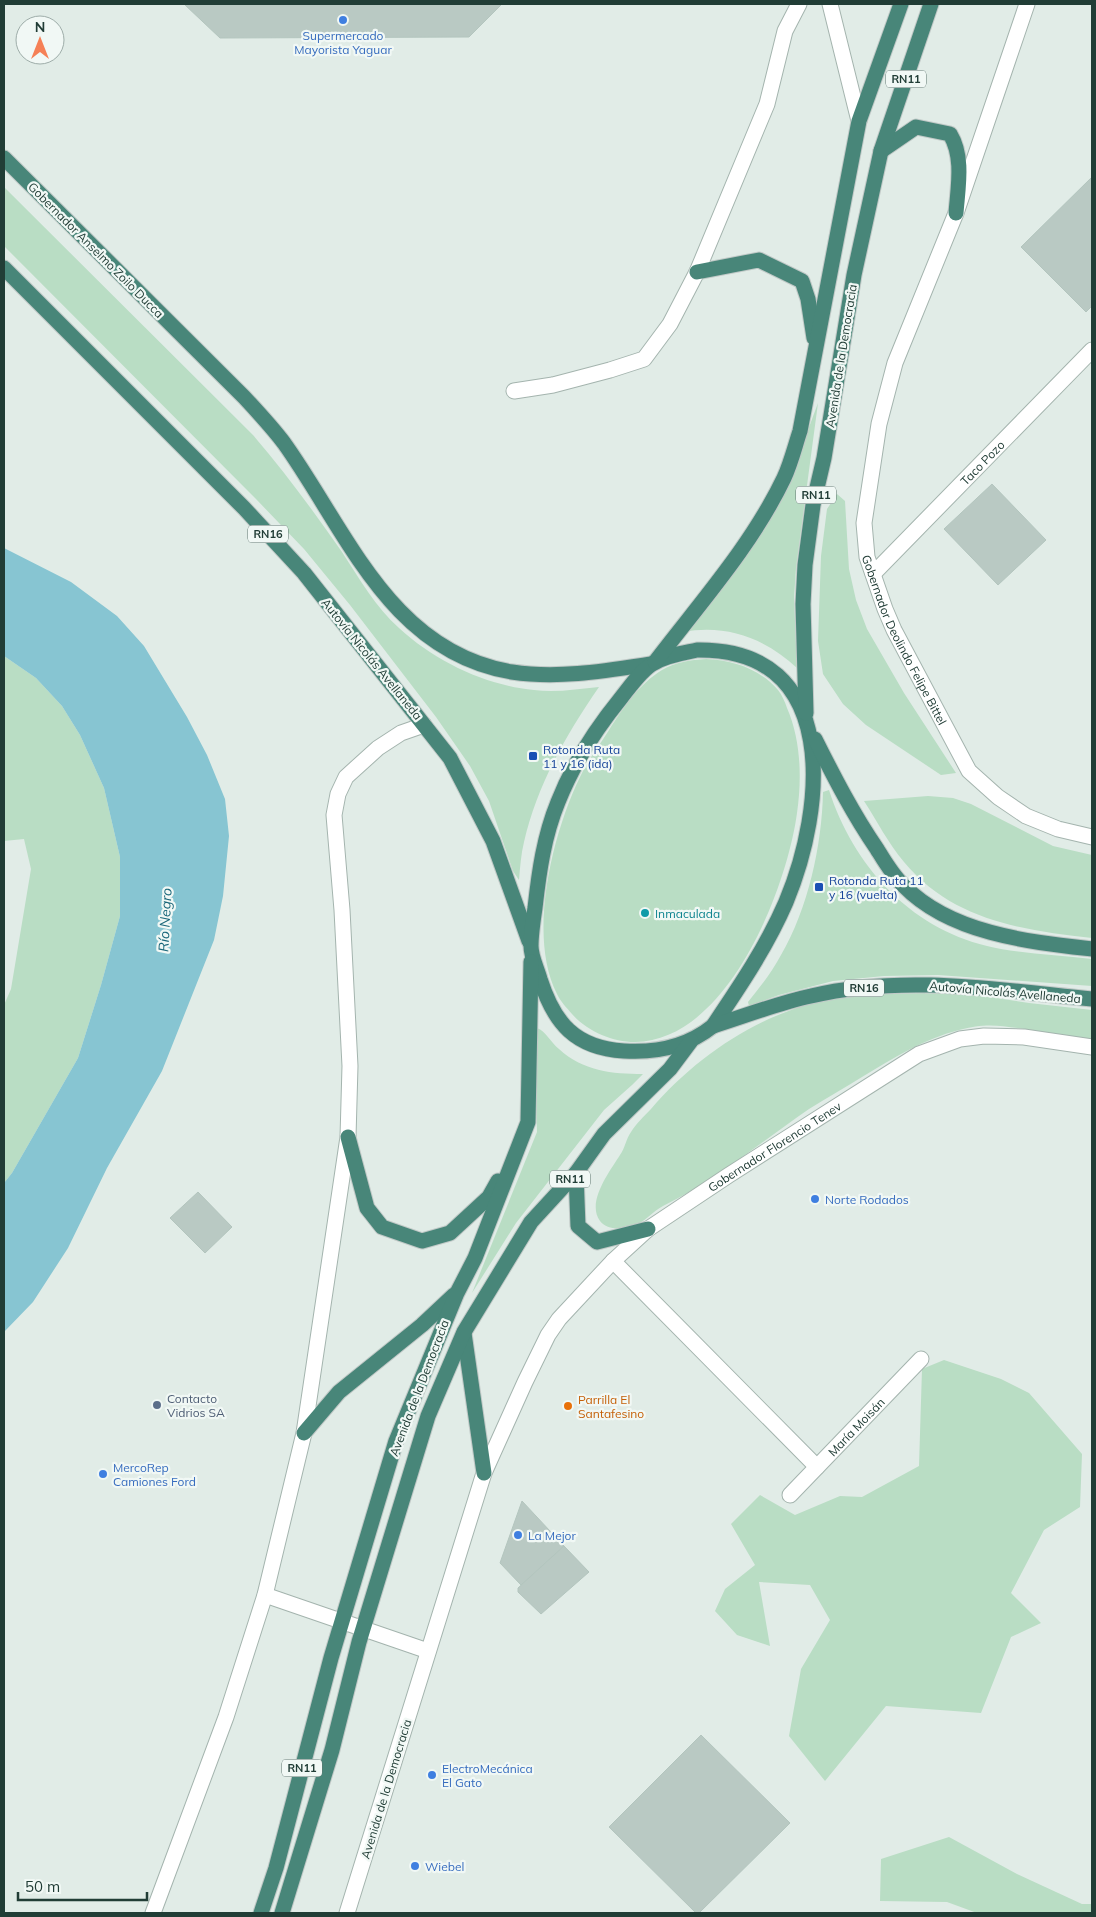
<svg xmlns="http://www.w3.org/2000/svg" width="1096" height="1917" font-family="Mulish,sans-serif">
	<rect width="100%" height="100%" fill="#e1ece7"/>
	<g fill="#b9ddc4">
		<path d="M4 187 253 435C285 472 314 512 342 552 359 578 376 608 399 628 436 662 485 685 534 690 555 693 578 689 599 687 566 735 537 785 524 842 521 854 520 868 519 880L513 871 489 801 470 766 436 717 350 605 304 549 256 499 4 246Z"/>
		<path d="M818 403 796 568 794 598 797 668C765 638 726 624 683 632L795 465Z"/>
		<path d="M837 494 845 501 849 569 856 600 867 629 904 693 956 773 941 775 866 725 843 704 823 674 818 641 821 556 827 509Z"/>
		<path d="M4 656 36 678 62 706 80 735 104 788 120 857V916L101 985 78 1058 12 1173 4 1183V1005L11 989 31 869 24 839 4 841Z"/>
		<path d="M706 659C733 660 760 669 778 690 782 695 785 702 787 708 801 740 802 779 797 813 787 888 728 1041 635 1042 612 1042 587 1031 572 1014 567 1008 560 1001 557 994 526 934 554 826 584 769 591 756 601 743 609 730 623 708 639 684 662 670 676 662 690 660 706 659Z"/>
		<path d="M829 790C853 865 909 927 987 946 1021 954 1057 955 1092 959V986L938 975 884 976 833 981 779 995 749 1006 748 1002C760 987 772 972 781 955 808 909 822 845 823 792Z"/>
		<path d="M928 796 953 798 971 804 1053 846 1092 855V938C1021 930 952 920 904 862 888 843 877 821 864 801Z"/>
		<path d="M962 993 1029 1003 1092 1010V1039C1072 1036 1051 1033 1031 1030 1003 1026 987 1022 959 1030 924 1039 893 1058 862 1077 845 1088 826 1098 809 1109 761 1142 716 1180 663 1206 653 1211 644 1223 633 1226 622 1229 608 1231 600 1221 586 1202 610 1171 620 1155 625 1148 626 1139 631 1132 636 1124 644 1116 651 1109 693 1060 750 1020 813 1003 861 991 913 994 962 993Z"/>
		<path d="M537 1028C546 1031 551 1043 559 1049 583 1071 612 1074 643 1074L632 1085 604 1110 516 1223 472 1293 537 1132 534 1033Z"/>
		<path d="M944 1360 1001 1379 1029 1393 1082 1454 1080 1507 1044 1530 1011 1593 1041 1623 1011 1637 981 1713 886 1706 825 1781 789 1736 801 1669 830 1620 810 1585 759 1582 770 1646 737 1635 715 1611 725 1589 755 1565 731 1524 760 1495 795 1515 840 1496 862 1497 919 1466 922 1369Z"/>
		<path d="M949 1837 1017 1874 1082 1904H1092V1913H977L947 1902 880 1901 881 1859Z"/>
	</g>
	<path fill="#87c5d2" d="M4 548 71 582 117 616 144 646 187 717 207 755 225 799 229 836 223 896 214 940 162 1071 107 1168 68 1248 33 1302 4 1332V1183L12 1173 78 1058 101 985 120 916V857L104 788 80 735 62 706 36 678 4 656Z"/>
	<g fill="#b9c9c3" stroke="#b3c5be">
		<path d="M184 4H502L469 37 220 38Z"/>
		<path d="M1092 177V306L1086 312 1021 247Z"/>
		<path d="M992 484 1046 540 998 585 944 529Z"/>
		<path d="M198 1192 232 1227 205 1253 170 1218Z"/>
		<path d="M522 1501 564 1546 521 1585 500 1563Z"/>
		<path d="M564 1546 589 1572 541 1614 518 1592V1588Z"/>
		<path d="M701 1735 790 1823 699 1913H696L609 1827Z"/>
	</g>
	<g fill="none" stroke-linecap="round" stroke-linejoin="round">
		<g stroke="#a4b4ae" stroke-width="17">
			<g id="minor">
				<path d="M514 391 553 385 610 370 644 359 670 324 697 272"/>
				<path id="s1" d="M873 574 1092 350"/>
				<path d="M613 1261 817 1467"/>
				<path id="s2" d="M790 1495 921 1359"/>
			</g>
		</g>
		<g stroke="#a4b4ae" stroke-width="17">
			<g id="tertiary">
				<path d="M830 4 859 121"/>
				<path id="s3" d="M1027 4 956 213 895 363 879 424 864 523 867 557 885 609 894 630 969 771 998 797 1026 816 1058 829 1092 837"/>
				<path d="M697 272 767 104 785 31 799 4"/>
				<path d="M265 1595 428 1651"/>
				<path d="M153 1913 226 1717 265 1595 304 1433 348 1137 350 1066 342 910 334 815 338 794 346 777 378 748 401 733 424 725"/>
				<path id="s4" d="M347 1913 484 1473 525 1382 548 1335 559 1319 613 1261 648 1229 729 1175 919 1054 960 1039 984 1036 1024 1037 1092 1047"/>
			</g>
		</g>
		<g stroke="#c1c9c7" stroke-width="17">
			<g id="trunk">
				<path d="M881 151 916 127 950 134C964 157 958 187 956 213"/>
				<path d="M4 158 244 397C258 412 272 427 284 443 347 531 390 652 512 672 558 679 605 671 651 664"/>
				<path d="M4 268 244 508 304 573 450 758 493 841 529 941"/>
				<path d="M697 272 759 260 802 281 808 299 814 338"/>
				<path d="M697 650C842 648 825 809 786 902 767 946 740 986 713 1026 688 1046 656 1053 624 1051 575 1048 554 1023 540 979 537 968 531 957 531 946 531 934 533 921 535 908 539 872 544 836 558 802 573 764 595 730 621 698 629 688 642 669 654 663 667 655 683 653 697 650Z"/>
				<path d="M655 662C700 603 752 545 784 478 791 463 795 446 800 431L859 121 901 4"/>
				<path d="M806 713 803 604 805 565 813 505 824 458 854 275 881 151 931 4"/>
				<path d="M815 739C834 777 853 814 877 849 885 862 893 876 904 886 951 934 1030 942 1092 949"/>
				<path d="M713 1026C745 1016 778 1003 811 996 903 974 1000 990 1092 999"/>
				<path d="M348 1137 367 1208 382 1227 422 1241 450 1233 489 1197 498 1181"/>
				<path d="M576 1173 578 1226 597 1242 648 1229"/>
				<path d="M464 1333 484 1473"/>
				<path d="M304 1433 339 1392 422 1325 454 1295"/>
				<path d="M261 1913 276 1868 331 1658 396 1441 457 1293 475 1258 528 1122 531 962"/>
				<path d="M282 1913 332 1750 359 1642 428 1416 464 1332 531 1222 576 1173 604 1134 670 1069 691 1041"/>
			</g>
		</g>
		<use href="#minor" stroke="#fff" stroke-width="15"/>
		<use href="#tertiary" stroke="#fff" stroke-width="15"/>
		<use href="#trunk" stroke="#488679" stroke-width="15"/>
	</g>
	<g fill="#3f7fe0" stroke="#f1f8f5" stroke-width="2">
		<circle cx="343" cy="20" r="5"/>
		<circle cx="815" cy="1199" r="5"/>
		<circle cx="103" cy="1474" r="5"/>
		<circle cx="518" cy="1535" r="5"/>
		<circle cx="432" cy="1775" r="5"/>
		<circle cx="415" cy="1866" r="5"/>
	</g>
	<g fill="#1a4fb4" stroke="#f1f8f5" stroke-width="2">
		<rect x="528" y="751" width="10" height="10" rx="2.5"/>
		<rect x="814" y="882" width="10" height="10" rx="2.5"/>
	</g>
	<circle fill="#0f9aa8" stroke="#f1f8f5" stroke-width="2" cx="645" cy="913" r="5"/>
	<circle fill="#5c6f8a" stroke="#f1f8f5" stroke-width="2" cx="157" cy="1405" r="5"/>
	<circle fill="#e8710a" stroke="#f1f8f5" stroke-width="2" cx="568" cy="1406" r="5"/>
	<g text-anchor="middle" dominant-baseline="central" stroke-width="4.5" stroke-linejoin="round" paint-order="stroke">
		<g fill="#f1f8f5" stroke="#5f756f" stroke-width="1">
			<rect x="886" y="70.5" width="40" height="17" rx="4"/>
			<rect x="796" y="486.5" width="40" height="17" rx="4"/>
			<rect x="248" y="525.5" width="40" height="17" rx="4"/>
			<rect x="844" y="979.5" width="40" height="17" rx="4"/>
			<rect x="550" y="1170.5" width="40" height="17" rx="4"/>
			<rect x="282" y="1759.5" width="40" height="17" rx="4"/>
		</g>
		<g font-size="11" font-weight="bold" fill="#213d36">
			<text x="906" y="79">RN11</text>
			<text x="816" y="495">RN11</text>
			<text x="268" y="534">RN16</text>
			<text x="864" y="988">RN16</text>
			<text x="570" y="1179">RN11</text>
			<text x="302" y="1768">RN11</text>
		</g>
		<g font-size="12" fill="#366cbe" stroke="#f1f8f5" text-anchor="start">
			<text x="343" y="35" text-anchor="middle">Supermercado<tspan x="343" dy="14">Mayorista Yaguar</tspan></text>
			<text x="825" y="1199">Norte Rodados</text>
			<text x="113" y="1467">MercoRep<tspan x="113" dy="14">Camiones Ford</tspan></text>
			<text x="528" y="1535">La Mejor</text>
			<text x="442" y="1768">ElectroMecánica<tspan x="442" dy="14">El Gato</tspan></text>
			<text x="425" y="1866">Wiebel</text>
		</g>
		<g font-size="12" fill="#213d36" stroke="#f1f8f5">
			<text transform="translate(96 250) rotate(45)">Gobernador Anselmo Zoilo Ducca</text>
			<text transform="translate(841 356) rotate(-81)">Avenida de la Democracia</text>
			<text stroke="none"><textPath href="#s1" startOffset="156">Taco Pozo</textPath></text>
			<text stroke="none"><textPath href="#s3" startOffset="671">Gobernador Deolindo Felipe Bittel</textPath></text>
			<text transform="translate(372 659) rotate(51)">Autovía Nicolás Avellaneda</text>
			<text transform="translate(1005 992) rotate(5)">Autovía Nicolás Avellaneda</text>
			<text stroke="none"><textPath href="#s4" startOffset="910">Gobernador Florencio Tenev</textPath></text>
			<text transform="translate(419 1388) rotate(-69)">Avenida de la Democracia</text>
			<text stroke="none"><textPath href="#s2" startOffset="95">María Moisán</textPath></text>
			<text transform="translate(386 1789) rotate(-73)">Avenida de la Democracia</text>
		</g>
		<g font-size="12" fill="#164399" stroke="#f1f8f5" text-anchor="start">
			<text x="543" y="749">Rotonda Ruta<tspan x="543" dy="14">11 y 16 (ida)</tspan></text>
			<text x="829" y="880">Rotonda Ruta 11<tspan x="829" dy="14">y 16 (vuelta)</tspan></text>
		</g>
		<g font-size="12" fill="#0d838f" stroke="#f1f8f5" text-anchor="start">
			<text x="655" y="913">Inmaculada</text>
		</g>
		<g font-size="12" fill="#4e5e75" stroke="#f1f8f5" text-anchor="start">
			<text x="167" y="1398">Contacto<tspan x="167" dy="14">Vidrios SA</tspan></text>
		</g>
		<g font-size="12" fill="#c56008" stroke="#f1f8f5" text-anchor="start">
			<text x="578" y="1399">Parrilla El<tspan x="578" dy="14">Santafesino</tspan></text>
		</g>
		<g font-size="14" font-style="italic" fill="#1a677a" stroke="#f1f8f5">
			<text transform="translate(165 920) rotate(-87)">Río Negro</text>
		</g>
	</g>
	<rect width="1096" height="1917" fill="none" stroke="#213d36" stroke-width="10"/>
	<g transform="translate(40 40)"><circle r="24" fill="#f1f8f5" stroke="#9eada9"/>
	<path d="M0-4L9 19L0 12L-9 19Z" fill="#f58056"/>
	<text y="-8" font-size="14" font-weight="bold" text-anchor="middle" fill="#213d36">N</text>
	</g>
	<path d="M18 1892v8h129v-8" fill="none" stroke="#213d36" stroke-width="2.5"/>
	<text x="25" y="1892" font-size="15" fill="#213d36" stroke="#f1f8f5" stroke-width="4" paint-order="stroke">50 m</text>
</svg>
